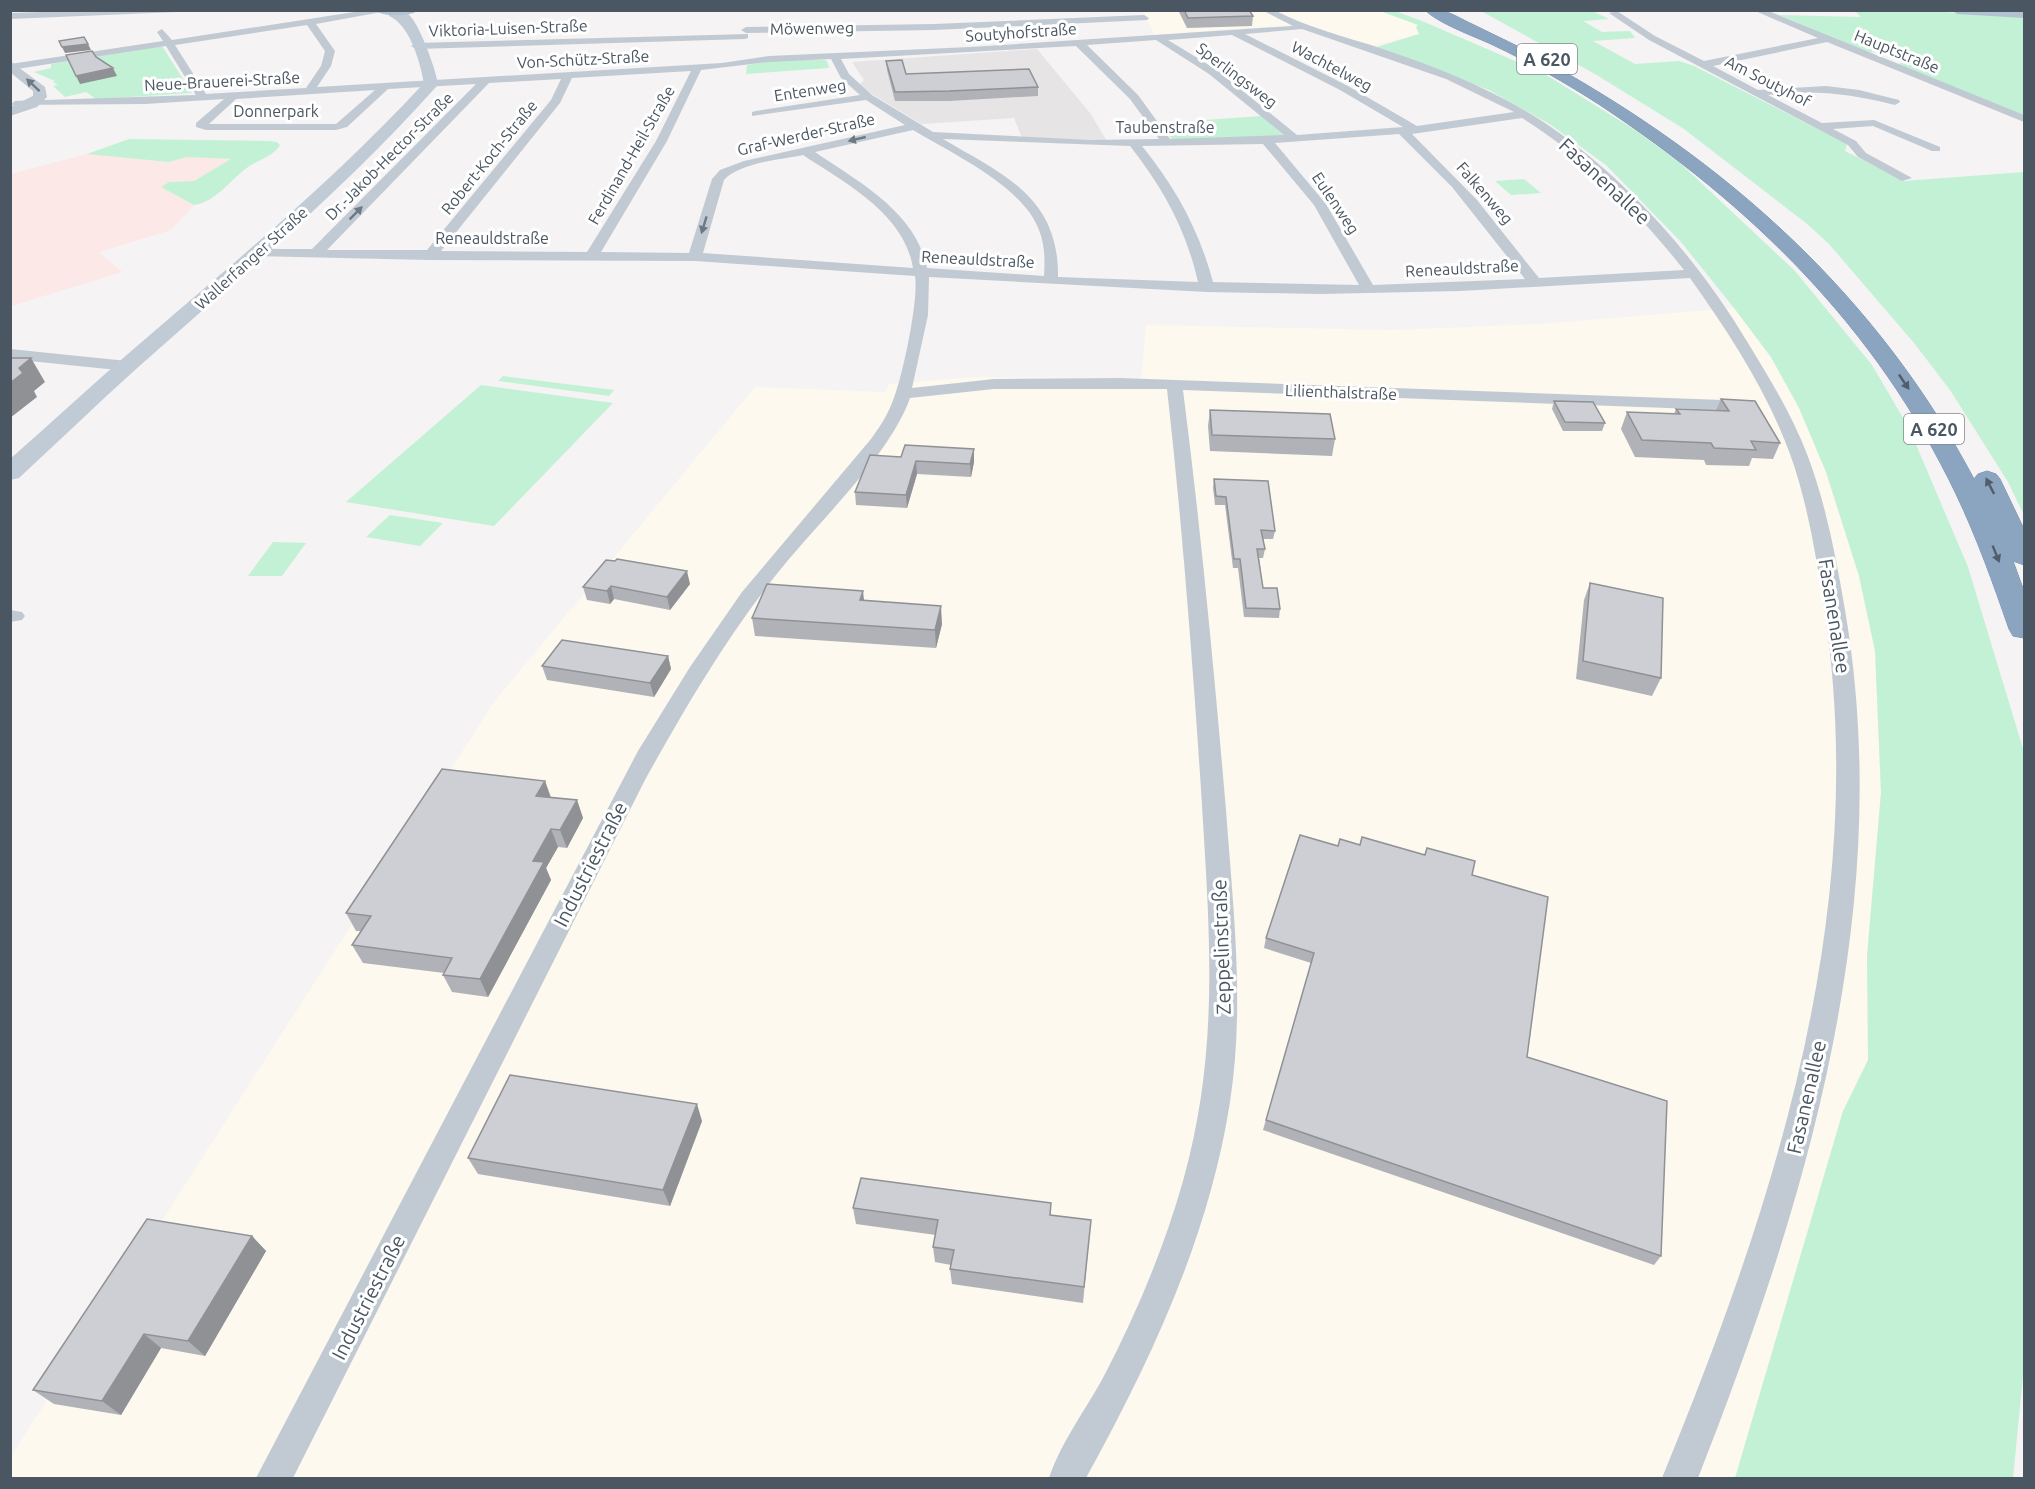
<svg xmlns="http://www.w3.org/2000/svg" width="2035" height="1489" font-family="Ubuntu,sans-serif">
	<rect width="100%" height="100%" fill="#f5f3f3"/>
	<g fill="#fdf9ef">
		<path d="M1163 10 1380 11 1393 13 1419 26 1416 28 1419 34 1372 46 1304 24 1154 35 1144 12Z"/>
		<path d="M1734 308 1771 358 1799 408 1826 472 1859 576 1875 651 1881 792 1867 956 1868 1060 1843 1111 1735 1478H11L10 1458 494 702 755 387 886 392 889 384 973 377 1141 378 1146 325 1392 330 1540 324Z"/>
	</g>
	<path fill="#e6e4e5" d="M1037 49 1090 113 1107 141 1022 138 1014 118 921 124 869 92 860 84 864 80 852 62Z"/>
	<path fill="#fce8e6" d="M87 154 169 162 187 157 232 159 194 181 169 182 161 187 194 205 171 230 99 252 122 272 11 306V174Z"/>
	<g fill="#c3f1d5">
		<path d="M1911 10 2024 17V116L1897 64 1907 62 1897 56 1864 51 1779 15 1861 17 1855 11Z"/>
		<path d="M1380 11H1395L1422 21 1543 73 1635 130 1680 163 1795 271 1872 365 1909 428 1968 567 2024 752V1366L2013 1478H1735L1843 1111 1868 1060 1867 956 1881 792 1875 651 1859 576 1826 472 1799 408 1771 357 1734 308 1681 242 1606 165 1551 125 1489 90 1377 47 1419 34 1416 27 1418 25Z"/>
		<path d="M1481 11H1592L1609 19 1583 21 1602 32 1630 31 1635 38 1593 41 1635 64 1679 61 1694 66 1847 144 1845 151 1904 181 2024 172V515L2008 482 1950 390 1914 343 1829 244 1806 223 1684 129 1595 74Z"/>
		<path d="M162 46 192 93 96 99 86 92 65 97 53 86 58 85 53 82 55 81 34 72 51 68V64Z"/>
		<path d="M777 60H824L827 61 829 68 746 74 747 65Z"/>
		<path d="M1262 116 1286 137 1173 141 1161 123Z"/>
		<path d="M129 139 269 141 277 142 280 145C274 156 258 160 248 167 231 179 216 202 194 205L161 187 169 182 194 181 231 159 187 157 169 162 87 154Z"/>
		<path d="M1524 179 1541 193 1511 195 1495 181Z"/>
		<path d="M503 376 614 390 609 396 498 381Z"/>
		<path d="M481 385 613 403 494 526 346 502Z"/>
		<path d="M390 515 443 523 420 546 366 537Z"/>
		<path d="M273 542 306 543 282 576H248Z"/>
	</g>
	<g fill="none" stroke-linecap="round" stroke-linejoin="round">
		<g stroke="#7690ad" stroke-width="1">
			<path id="motorway" d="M1425 10C1430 10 1437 9 1443 11 1452 13 1463 20 1472 24 1496 36 1521 47 1545 61 1725 160 1876 294 1974 479L1978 474 1987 471 1996 474 2000 479 2024 529V565L2013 561 2024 591V638L2013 636 2009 629C1993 583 1977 538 1956 494 1876 327 1752 206 1600 105 1566 83 1529 62 1493 45 1474 36 1439 24 1425 10Z"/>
		</g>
		<g fill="#c1cad2" fill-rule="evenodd">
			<path d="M106 10H224L10 19V13Z"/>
			<path d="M367 10 387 11 316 24 335 51 331 66 317 87 722 63 769 56 970 47 1293 26 1262 10H1274C1308 28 1347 37 1383 49 1451 72 1517 99 1574 144 1645 199 1703 268 1748 343 1770 379 1792 415 1807 454 1826 504 1836 557 1845 610 1896 908 1806 1203 1698 1478H1662C1775 1203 1871 909 1824 608 1816 556 1808 504 1790 454 1767 391 1729 333 1690 278L1460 291 1320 294 1207 292 929 277 928 315 912 388 994 379 1121 378 1750 401 1758 406 1750 411 1183 390C1201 530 1214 670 1226 810 1233 907 1245 1005 1230 1102 1209 1237 1151 1360 1086 1478H1049C1061 1442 1087 1408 1105 1374 1137 1312 1164 1248 1183 1181 1221 1046 1209 926 1201 789 1192 655 1182 522 1167 389H994L910 398C890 456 815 525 776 575 726 638 685 708 646 778L293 1478H256L638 751 690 667 742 592 871 439C879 428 887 416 892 403 902 380 919 300 915 276L695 261 430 260 253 256 251 253 258 249H312L476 84 388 89 347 127 336 130H206L196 127V123L224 99 145 104 10 105 15 101 196 95 166 46 10 70V64L163 41 157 32 162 29 172 40ZM307 25 325 51 321 66 306 88 206 94 175 45ZM1302 29 1446 79 1514 112 1417 126 1348 86 1245 34ZM1232 35 1340 90 1403 127 1297 135 1217 70 1168 40ZM1156 40 1209 74 1284 135 1170 139 1138 95 1087 45ZM1076 46 1130 99 1159 139 1090 140 933 132 872 95 849 74 841 59ZM831 59 841 78 860 95 756 111 752 112V116L866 100 905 125 744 161 720 170 712 179 689 253 601 252 667 141 701 70 769 62ZM691 71 656 141 587 252 441 251 560 103 572 78ZM561 79 551 100 427 250H327L489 83ZM375 90 336 124H209L236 99ZM1522 118C1586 158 1638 212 1684 270L1539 278 1477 200 1412 134ZM913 130C951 153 1023 186 1039 230 1045 245 1045 260 1044 276L927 268C916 212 859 182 815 152ZM1399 134 1452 187 1525 279 1373 285 1326 204 1275 143ZM943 139 1130 146C1163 188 1186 229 1198 282L1058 277C1059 197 1004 175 943 139ZM1263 144 1314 205 1359 285 1213 282C1199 230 1176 188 1142 146ZM803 155C845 183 904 213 913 268L703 253 724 180C741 162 780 160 803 155Z"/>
			<path d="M1753 10H1766L2024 115V122L1827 42 1713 66 1758 90 1826 86 1859 90 1899 100 1900 102 1895 105C1852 94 1813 89 1768 95L1822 123 1874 120 1940 147V151H1932L1873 126 1833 129 1856 141 1866 153 1912 178 1902 181 1858 157 1848 145 1649 40 1609 13 1617 11 1655 36 1704 61 1818 38Z"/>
			<path d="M1144 15 1149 18 1147 20 934 30 746 33 741 30 746 27 934 24Z"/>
			<path d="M748 34V38L745 39 416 49 411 46 416 43Z"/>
			<path d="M10 349 127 361 135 366 127 371 10 359Z"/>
			<path d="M10 610 22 612 25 616 22 620 10 622Z"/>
		</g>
		<path fill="#c1cad2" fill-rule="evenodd" d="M10 61 45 87 47 97 37 107 10 116V107L33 96V91L10 72Z"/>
		<path fill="#c1cbd6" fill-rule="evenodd" d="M389 10C396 10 402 10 408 14 419 22 436 70 438 84L436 87C344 190 238 278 135 370 96 405 58 442 19 478L10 480V459C48 426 84 392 122 359 225 270 331 184 424 83 420 62 410 25 389 16Z"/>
		<g fill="#b3c2d1" fill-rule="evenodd">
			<path d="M374 10H419C411 17 382 17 374 10Z"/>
			<path d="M1951 10H2024V18L1957 14Z"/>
		</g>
		<use href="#motorway" fill="#8ba5c1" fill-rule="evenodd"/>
	</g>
	<g fill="#b0b2b7">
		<path d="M1178 10H1249L1253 16 1252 26 1187 28Z"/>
		<path d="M886 61 906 74 1038 87V96L949 101H895L887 70Z"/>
		<path d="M1721 399 1780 443 1773 459 1752 458 1749 466 1706 465 1704 460 1635 457 1621 429 1627 412 1674 414 1676 409 1716 410Z"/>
		<path d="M1554 401 1605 423 1602 431H1563L1552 409Z"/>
		<path d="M1210 410 1335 439 1332 456 1210 451 1208 426Z"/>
		<path d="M974 449V462L971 477 917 474 907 508 856 505 855 492 901 457Z"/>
		<path d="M1214 479 1275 531 1273 539H1263L1265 549 1263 558H1259L1263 588 1280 609 1279 618 1244 617 1238 568H1233L1225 505H1215L1213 488Z"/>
		<path d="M1590 583 1661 678 1652 696 1576 679 1584 600Z"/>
		<path d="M690 584 670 610 614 599 610 604 587 600 583 587Z"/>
		<path d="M864 600 942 624 936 648 755 636 752 618Z"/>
		<path d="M668 656 671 669 654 697 547 680 542 666Z"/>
		<path d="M545 781 551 797 577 800 583 818 567 848 558 847 546 868 551 880 488 997 452 992 443 975 444 973 363 963 352 945 361 931H356L346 913Z"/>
		<path d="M1360 845 1424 855 1427 848 1472 875 1527 1057 1661 1256 1654 1265 1263 1130 1311 963 1264 948 1266 938 1338 846Z"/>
		<path d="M702 1121 670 1206 478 1174 468 1158Z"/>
		<path d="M1051 1203V1215L1091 1220 1083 1303 952 1284 950 1269 951 1265 935 1262 933 1247 936 1235 856 1224 853 1208Z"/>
		<path d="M252 1236 266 1251 205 1356 161 1348 121 1415 54 1404 33 1390Z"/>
	</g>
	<g fill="#909195">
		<path d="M88 44 91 50 65 53 62 47Z"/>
		<path d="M113 68 117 76 80 84 76 76Z"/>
		<path d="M31 358 45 382 34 391 37 397 10 418V383L19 368Z"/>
		<path d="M974 449V462L971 477 970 464Z"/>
		<path d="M916 461 917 474 907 508 906 495Z"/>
		<path d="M687 571 690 584 670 610 667 597Z"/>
		<path d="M611 586 614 599 610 604 607 591Z"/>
		<path d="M863 591 865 609 860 600Z"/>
		<path d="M941 606 942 624 936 648 935 630Z"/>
		<path d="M668 656 671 669 654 697 650 683Z"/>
		<path d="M545 781 551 799 536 796Z"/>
		<path d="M577 800 583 818 567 848 560 830Z"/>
		<path d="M551 829 558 847 546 868 551 880 488 997 480 979 533 861Z"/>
		<path d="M697 1104 702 1121 670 1206 663 1190Z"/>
		<path d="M252 1236 266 1251 205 1356 188 1341Z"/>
		<path d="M144 1334 161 1348 121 1415 102 1401Z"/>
	</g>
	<g fill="#cdcfd5" stroke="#909195" stroke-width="1.5">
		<path d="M1184 10H1249L1253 16 1188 18Z"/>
		<path d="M84 37 88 44 62 47 59 41Z"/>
		<path d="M92 51 96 57 113 68 76 76 66 55Z"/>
		<path d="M902 60 906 74 1029 69 1038 87 949 91 895 92 886 61Z"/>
		<path d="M10 358H31L19 368 23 373 10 383Z"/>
		<path d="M1721 399 1755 401 1780 443 1751 441 1756 450 1714 448 1711 443 1642 440 1627 412 1680 414 1676 409 1729 411Z"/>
		<path d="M1554 401 1593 402 1605 423 1565 422Z"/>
		<path d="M1210 410 1330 414 1335 439 1212 435Z"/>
		<path d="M905 445 974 449 970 464 916 461 906 495 855 492 870 455 901 457Z"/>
		<path d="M1214 479 1268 481 1275 531 1261 530 1265 549H1257L1263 588H1277L1280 609 1246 608 1240 559H1234L1226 497 1216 496Z"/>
		<path d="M617 559 687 571 667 597 611 586 607 591 583 587 606 560 615 561Z"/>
		<path d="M1590 583 1663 598 1661 678 1583 661Z"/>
		<path d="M767 584 863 591 860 600 941 606 935 630 752 618Z"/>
		<path d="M562 640 668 656 650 683 542 666Z"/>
		<path d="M442 769 545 781 536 796 577 800 560 830 551 829 533 861 544 862 480 979 443 975 452 958 352 945 371 916 346 913Z"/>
		<path d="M1300 835 1338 846 1340 839 1360 845 1362 837 1425 855 1427 848 1475 861 1472 875 1548 897 1527 1057 1667 1101 1661 1256 1266 1120 1314 953 1266 938Z"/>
		<path d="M510 1075 697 1104 663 1190 468 1158Z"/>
		<path d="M861 1178 1051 1203 1050 1215 1091 1220 1084 1287 950 1269 954 1250 933 1247 938 1220 853 1208Z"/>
		<path d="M147 1219 252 1236 188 1341 144 1334 102 1401 33 1390Z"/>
	</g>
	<defs><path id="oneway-solid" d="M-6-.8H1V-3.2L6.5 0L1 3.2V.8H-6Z" transform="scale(1.5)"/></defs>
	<g fill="#6e7983">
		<use href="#oneway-solid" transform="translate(33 85) rotate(-137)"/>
		<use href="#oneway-solid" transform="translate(857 139) rotate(167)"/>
		<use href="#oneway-solid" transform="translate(356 213) rotate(-45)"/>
		<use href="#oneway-solid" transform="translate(704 225) rotate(107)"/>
	</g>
	<g fill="#505e6b">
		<use href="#oneway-solid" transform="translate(1904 382) rotate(56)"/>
		<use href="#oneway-solid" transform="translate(1990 486) rotate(-117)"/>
		<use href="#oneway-solid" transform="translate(1996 554) rotate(68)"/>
	</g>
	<g text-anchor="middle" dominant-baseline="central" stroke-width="6" stroke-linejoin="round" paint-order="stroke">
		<g font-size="16" fill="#4a5661" stroke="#fff">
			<text transform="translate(508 28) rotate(-2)">Viktoria-Luisen-Straße</text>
			<text transform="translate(812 28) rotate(-1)">Möwenweg</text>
			<text transform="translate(1021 32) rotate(-4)">Soutyhofstraße</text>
			<text transform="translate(1897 51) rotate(22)">Hauptstraße</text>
			<text transform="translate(583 59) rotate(-3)">Von-Schütz-Straße</text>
			<text transform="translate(1332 66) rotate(28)">Wachtelweg</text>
			<text transform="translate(1237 75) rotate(37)">Sperlingsweg</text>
			<text transform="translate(222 81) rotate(-3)">Neue-Brauerei-Straße</text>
			<text transform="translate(1768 81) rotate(27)">Am Soutyhof</text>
			<text transform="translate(810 90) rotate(-9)">Entenweg</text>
			<text x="276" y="111">Donnerpark</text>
			<text x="1165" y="127">Taubenstraße</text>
			<text transform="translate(806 134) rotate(-13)">Graf-Werder-Straße</text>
			<text transform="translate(631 155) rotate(-60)">Ferdinand-Heil-Straße</text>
			<text transform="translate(389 156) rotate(-45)">Dr.-Jakob-Hector-Straße</text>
			<text transform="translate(489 157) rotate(-51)">Robert-Koch-Straße</text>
			<text transform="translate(1485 193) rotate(49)">Falkenweg</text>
			<text transform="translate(1336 203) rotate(56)">Eulenweg</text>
			<text x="492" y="238">Reneauldstraße</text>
			<text transform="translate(251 258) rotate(-42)">Wallerfanger Straße</text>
			<text transform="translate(978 259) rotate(3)">Reneauldstraße</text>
			<text transform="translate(1462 268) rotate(-3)">Reneauldstraße</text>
			<text transform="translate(1341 392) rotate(2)">Lilienthalstraße</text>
		</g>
		<g fill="#fff" stroke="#808990" stroke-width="1.5">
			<rect x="1517" y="44" width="60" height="30" rx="4.5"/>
			<rect x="1904" y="414" width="60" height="30" rx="4.5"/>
		</g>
		<g font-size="18" font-weight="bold" fill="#4a5661">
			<text x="1547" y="59">A 620</text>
			<text x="1934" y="429">A 620</text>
		</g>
		<g font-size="20" fill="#4a5661" stroke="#fff">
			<text transform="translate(1605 181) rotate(43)">Fasanenallee</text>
			<text transform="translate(1835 616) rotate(81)">Fasanenallee</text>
			<text transform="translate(590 864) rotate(-63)">Industriestraße</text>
			<text transform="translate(1221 947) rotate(-92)">Zeppelinstraße</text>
			<text transform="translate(1806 1097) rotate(-77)">Fasanenallee</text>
			<text transform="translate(368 1297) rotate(-63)">Industriestraße</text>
		</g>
	</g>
	<rect width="2035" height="1489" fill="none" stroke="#4a5661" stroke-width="24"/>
</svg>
